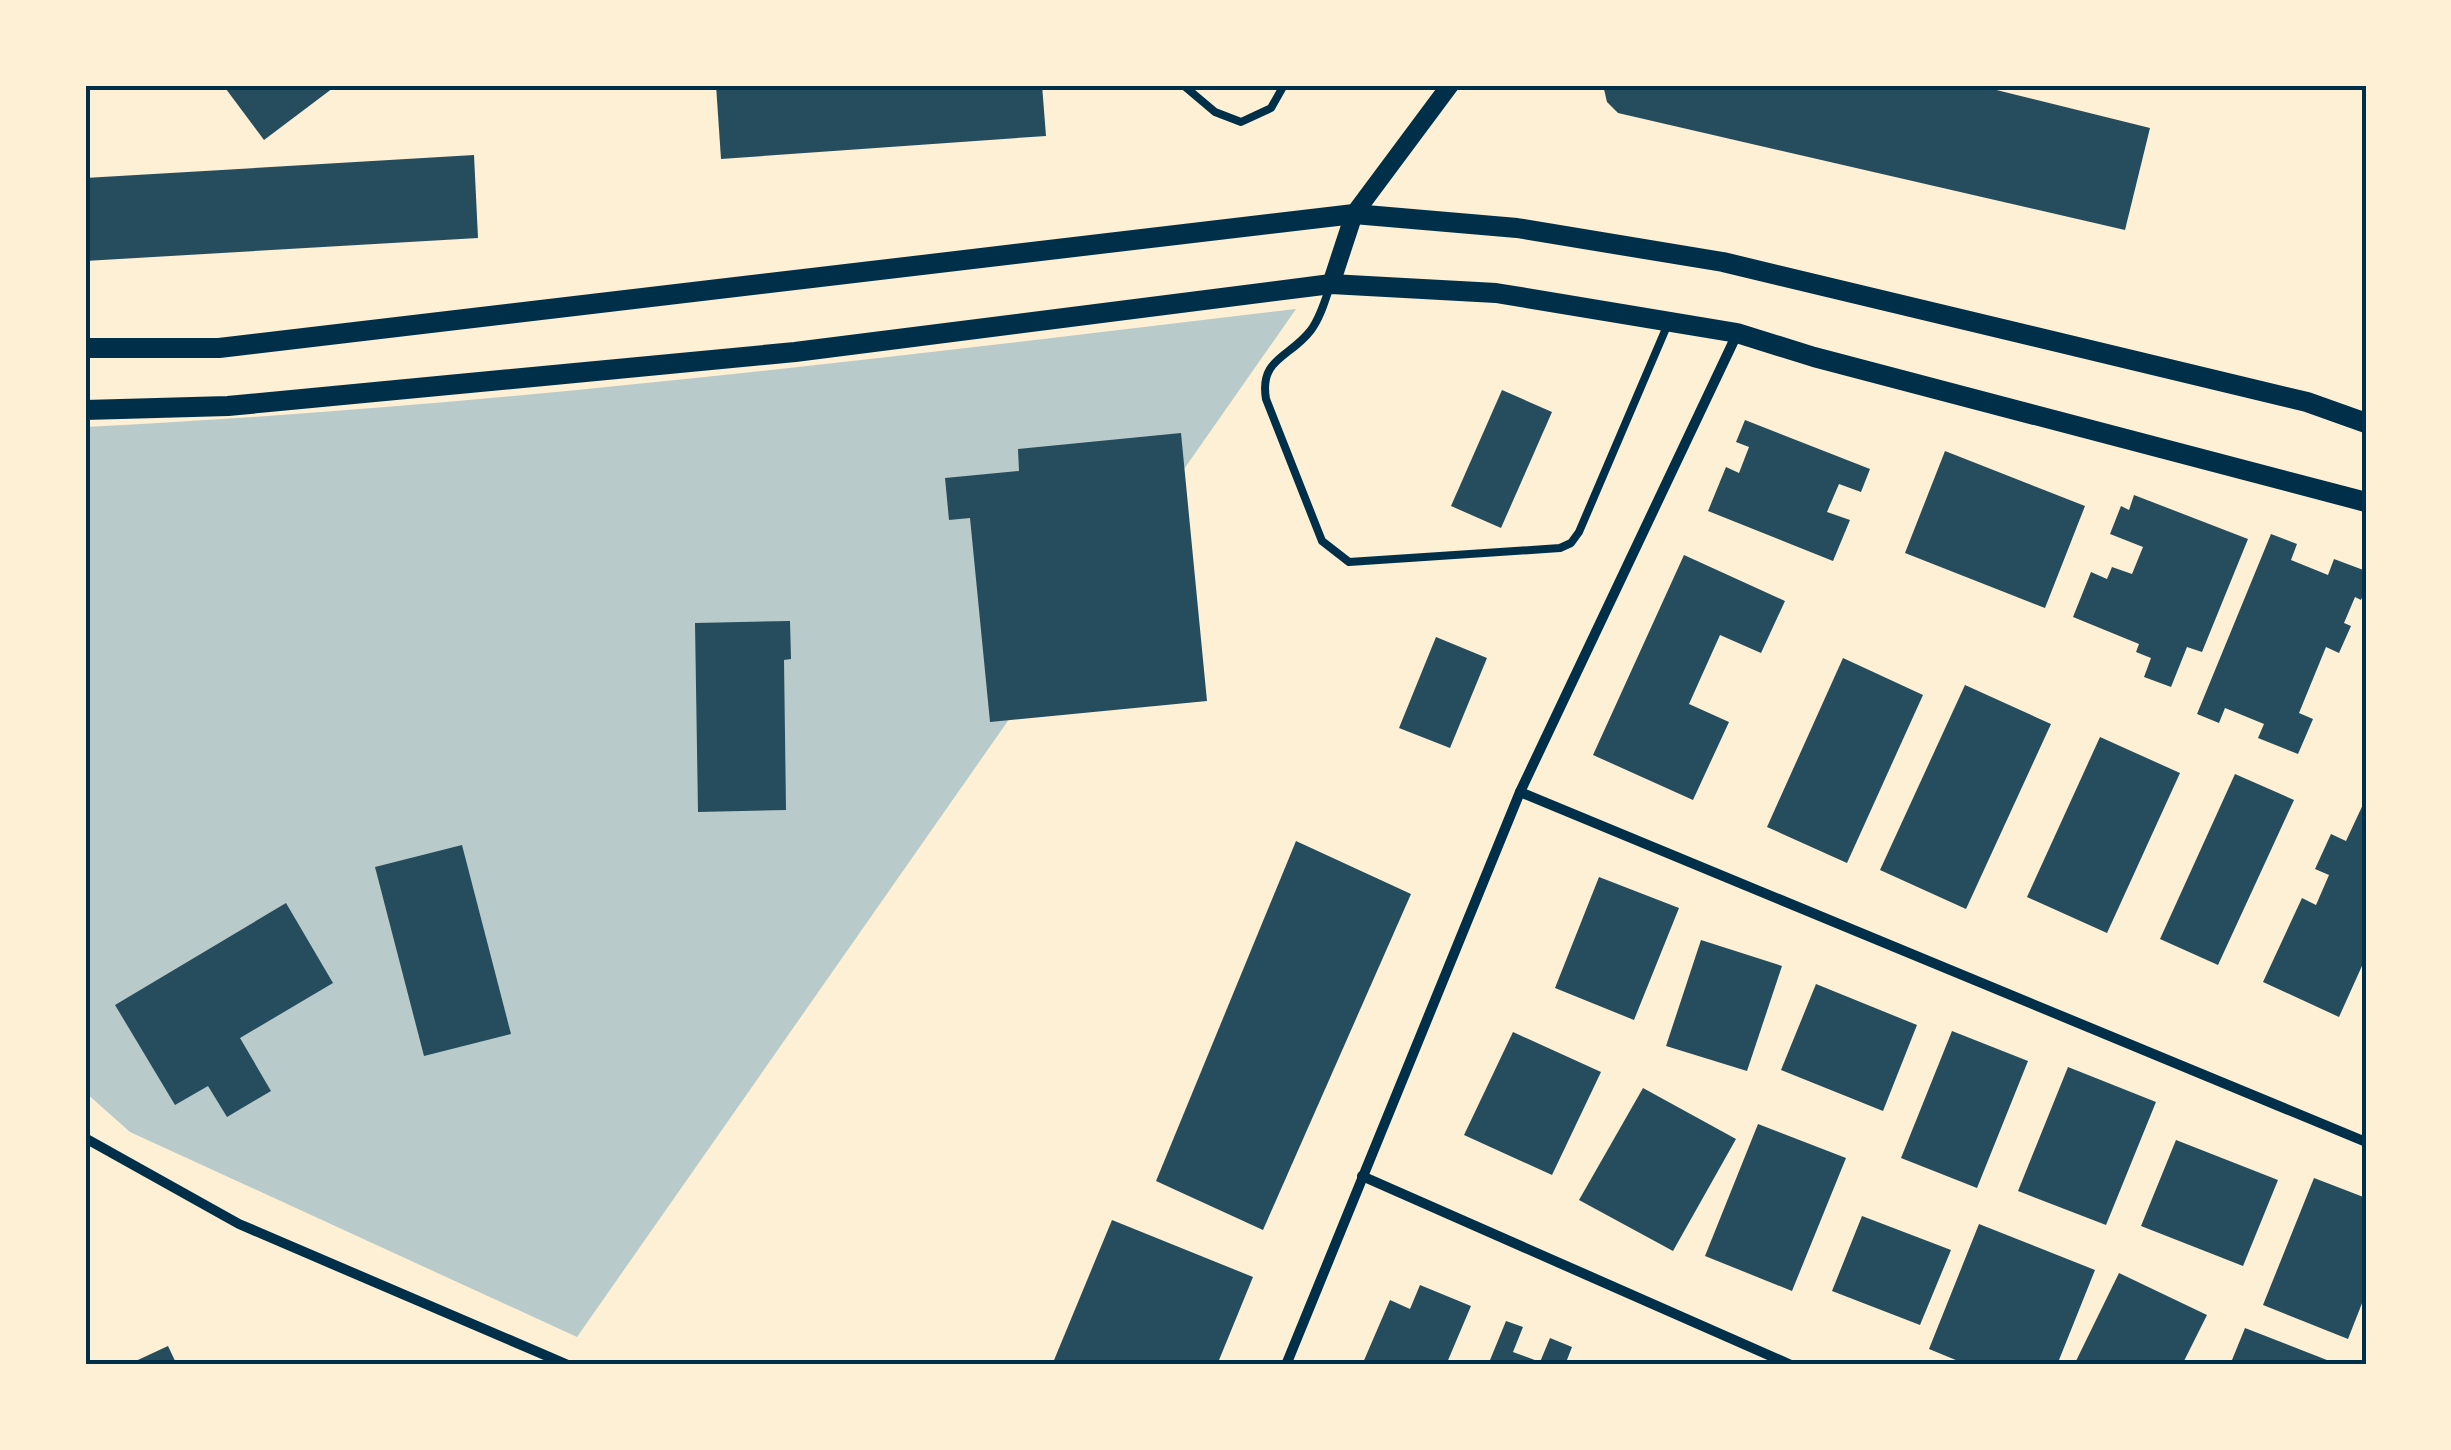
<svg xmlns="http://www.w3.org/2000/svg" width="2451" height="1450" font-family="'Libre Baskerville',serif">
	<rect width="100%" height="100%" fill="#fdf0d5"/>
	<path fill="#b9caca" d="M1296 309 577 1337 130 1132 85 1092V427C490 407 893 357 1296 309Z"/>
	<g fill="#264d5e">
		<path d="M223 85H337L264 140Z"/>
		<path d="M716 85H1042L1046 136 721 159Z"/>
		<path d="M1603 85H1976L2150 128 2125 230 1618 113 1607 102Z"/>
		<path d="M474 155 478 238 85 261V178Z"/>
		<path d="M1502 390 1552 412 1501 528 1451 506Z"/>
		<path d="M1745 420 1870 469 1861 492 1839 484 1827 512 1850 520 1833 561 1708 511 1726 467 1739 473 1749 447 1736 442Z"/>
		<path d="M1181 433 1207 701 990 722 970 518 949 520 945 478 1019 471 1018 449Z"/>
		<path d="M1945 451 2085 506 2045 608 1905 553Z"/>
		<path d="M2134 495 2248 539 2202 652 2187 647 2171 687 2144 677 2151 658 2136 652 2139 644 2073 617 2091 572 2107 579 2112 567 2132 574 2143 547 2110 534 2121 506 2129 510Z"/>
		<path d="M2271 534 2297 544 2291 560 2328 575 2334 559 2366 571V587L2361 600 2355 597 2344 623 2351 626 2339 653 2326 647 2299 713 2313 719 2298 754 2258 738 2264 724 2225 708 2219 723 2197 714Z"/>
		<path d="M1684 555 1785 601 1761 653 1720 635 1689 704 1729 722 1693 800 1593 755Z"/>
		<path d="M790 621 791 659 784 660 786 810 698 812 695 623Z"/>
		<path d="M1436 637 1487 658 1450 748 1399 728Z"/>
		<path d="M1843 658 1923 695 1847 863 1767 827Z"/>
		<path d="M1965 685 2051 724 1966 909 1880 870Z"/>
		<path d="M2100 737 2180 773 2107 933 2027 897Z"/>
		<path d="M2235 774 2294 800 2218 965 2160 939Z"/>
		<path d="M2366 798V957L2339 1017 2263 982 2302 898 2316 905 2329 875 2315 869 2331 834 2346 841Z"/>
		<path d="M1296 841 1411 894 1263 1230 1156 1181Z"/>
		<path d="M462 845 511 1034 424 1056 375 867Z"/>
		<path d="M1599 877 1679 908 1634 1020 1555 988Z"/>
		<path d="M286 903 333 983 240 1038 271 1091 227 1117 208 1086 175 1105 115 1005Z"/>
		<path d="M1701 940 1782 966 1747 1071 1666 1046Z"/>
		<path d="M1816 984 1917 1025 1883 1111 1781 1070Z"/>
		<path d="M1952 1031 2028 1061 1977 1188 1901 1158Z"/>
		<path d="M1513 1032 1601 1072 1552 1175 1464 1135Z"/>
		<path d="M2068 1067 2156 1102 2106 1225 2018 1191Z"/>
		<path d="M1643 1088 1736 1139 1673 1251 1579 1200Z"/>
		<path d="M1758 1124 1846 1158 1792 1291 1705 1256Z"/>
		<path d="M2176 1140 2278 1180 2243 1266 2141 1226Z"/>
		<path d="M2314 1178 2366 1198V1293L2348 1339 2263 1305Z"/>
		<path d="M1862 1216 1951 1250 1920 1325 1832 1291Z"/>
		<path d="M1112 1220 1253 1277 1217 1365H1052Z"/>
		<path d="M1979 1224 2095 1270 2057 1365H1968L1929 1349Z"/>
		<path d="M2119 1273 2207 1315 2182 1365H2074Z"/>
		<path d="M1420 1285 1471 1306 1446 1365H1362L1390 1300 1410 1309Z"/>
		<path d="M1506 1321 1523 1327 1513 1352 1540 1362 1550 1338 1572 1347 1565 1365H1488Z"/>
		<path d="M2245 1328 2332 1362 2331 1365H2230Z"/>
		<path d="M168 1346 177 1365H127Z"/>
	</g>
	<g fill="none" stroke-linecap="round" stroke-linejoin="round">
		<g stroke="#003049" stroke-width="8">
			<path d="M1183 85 1215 112 1241 122 1271 108 1284 85"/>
			<path d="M1330 286C1325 301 1320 318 1311 330 1290 358 1259 358 1266 399L1322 541 1349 562 1560 548 1571 543 1579 532 1667 326"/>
		</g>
		<g stroke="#003049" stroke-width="10">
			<path d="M1520 792 2366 1142"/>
			<path d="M85 1138 239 1224 568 1365"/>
			<path d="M1362 1176 1791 1365"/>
			<path d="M1286 1365 1520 792 1737 334"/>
		</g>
		<path stroke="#003049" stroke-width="18" d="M1331 284 1354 214 1450 85"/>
		<g stroke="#003049" stroke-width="20">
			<path d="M85 348H219L1354 214 1517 228 1723 262 2307 402 2366 423"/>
			<path d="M85 410 228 406 795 352 1331 284 1496 293 1737 333 1814 357 2366 502"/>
		</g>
	</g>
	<rect width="2451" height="1450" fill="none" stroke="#fdf0d5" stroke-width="175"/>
	<rect x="88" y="88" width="2276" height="1274" fill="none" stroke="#003049" stroke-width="4"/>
</svg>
